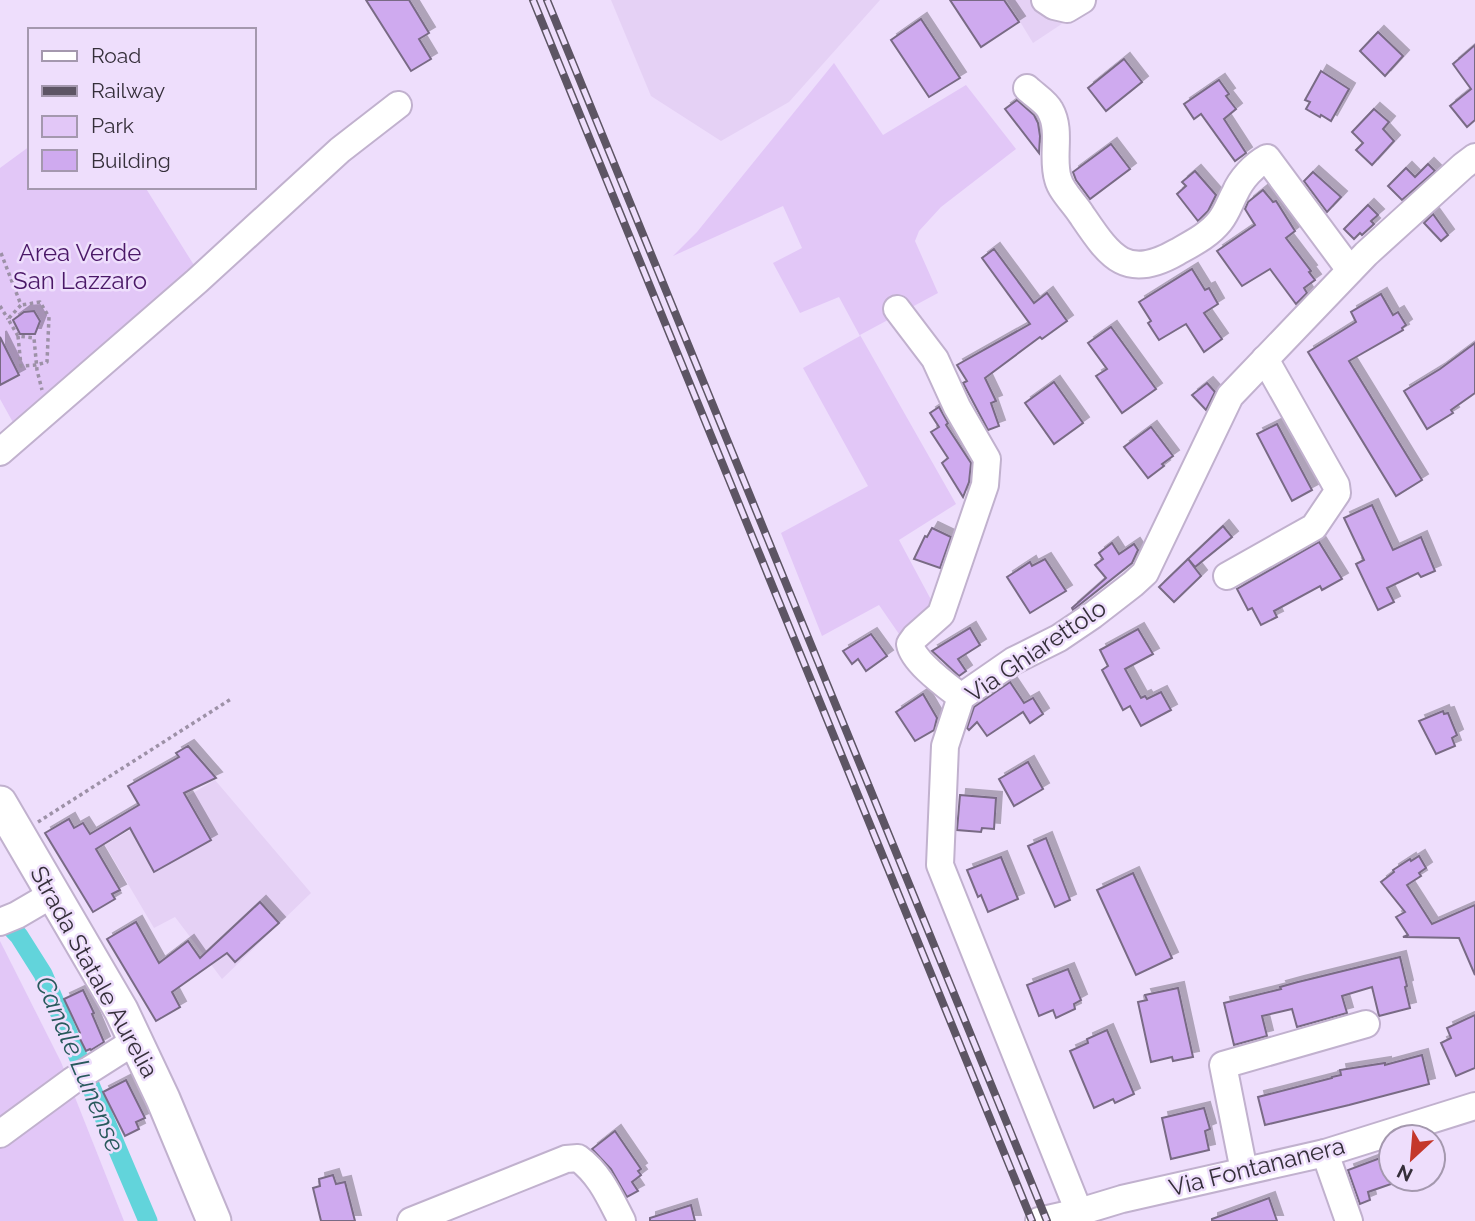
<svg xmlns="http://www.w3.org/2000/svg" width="1475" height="1221" font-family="Raleway,sans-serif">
  <defs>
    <filter id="shadow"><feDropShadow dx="6" dy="-6" stdDeviation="0" flood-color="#0004"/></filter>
  </defs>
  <rect width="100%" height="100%" fill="#eedefc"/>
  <g fill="#e5d1f5">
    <polygon points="611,0 880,0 789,102 721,141 651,96"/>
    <polygon points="1007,0 1098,0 1033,43"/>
    <polygon points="215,780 311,893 222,979 175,917 154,928 105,845"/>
  </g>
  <g fill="#e2c7f7">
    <polygon points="834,63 883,135 966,85 1016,149 941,207 919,231 915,241 938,293 860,335 956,504 899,540 936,609 899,634 879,605 822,636 781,533 868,486 803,368 860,336 839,297 800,313 773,263 802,248 783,206 673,256 697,232"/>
    <polygon points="30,146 30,187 145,187 197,270 15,426 0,399 0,168"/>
    <polygon points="0,941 61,1062 124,1221 0,1221"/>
  </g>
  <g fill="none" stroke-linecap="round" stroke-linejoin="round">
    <polyline stroke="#62d4db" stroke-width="19" points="0,916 19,936 43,974 148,1221"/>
  </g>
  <g fill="#cfaaef" stroke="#796b85" stroke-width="2" filter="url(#shadow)">
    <polygon points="366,0 409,0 429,33 419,39 431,59 411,71"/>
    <polygon points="950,0 1004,0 1019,22 981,47"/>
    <polygon points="921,19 960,78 929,97 891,40"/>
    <polygon points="1378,32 1403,56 1385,76 1360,51"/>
    <polygon points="1475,45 1475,120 1467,127 1450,106 1471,89 1453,64"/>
    <polygon points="1124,59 1142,82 1106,111 1088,88"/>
    <polygon points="1321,71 1349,89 1331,121 1321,115 1320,117 1306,109 1310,102 1305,100"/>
    <polygon points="1219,80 1229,94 1226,96 1236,109 1224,119 1246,153 1235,161 1201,114 1194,119 1184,104"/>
    <polygon points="1017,100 1034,115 1038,123 1040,136 1039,153 1005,109"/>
    <polygon points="1374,109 1389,122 1383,129 1394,141 1372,165 1356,150 1363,143 1352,132"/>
    <polygon points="1111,144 1130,169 1090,199 1076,180 1073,172"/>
    <polygon points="1428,164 1435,171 1402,200 1388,186 1406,168 1415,177"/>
    <polygon points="1195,171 1216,195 1208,211 1198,221 1177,194 1186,186 1182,182"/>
    <polygon points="1313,172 1341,197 1327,212 1304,181"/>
    <polygon points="1263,190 1273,202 1276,201 1295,231 1286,238 1311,271 1309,272 1315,280 1304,288 1307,293 1296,304 1270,269 1242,286 1217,251 1255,225 1245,209 1248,202"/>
    <polygon points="1368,205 1378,215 1371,221 1374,224 1362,235 1360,233 1354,239 1344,229"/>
    <polygon points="1433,214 1448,235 1441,241 1424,223"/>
    <polygon points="994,249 1034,303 1047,293 1067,321 1042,339 1040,337 985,378 996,401 991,403 999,426 988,430 963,383 967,381 957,365 1030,324 982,258"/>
    <polygon points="1192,269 1205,290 1209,288 1218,304 1204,313 1222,339 1204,352 1186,324 1159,340 1148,323 1151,321 1139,302"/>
    <polygon points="1381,294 1393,315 1398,312 1406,325 1402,328 1403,330 1349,361 1422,480 1396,496 1308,352 1356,322 1351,312"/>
    <polygon points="34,311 40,321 35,334 20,334 13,320 24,312"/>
    <polygon points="1111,327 1156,389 1122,413 1096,376 1107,369 1088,343"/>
    <polygon points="0,337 19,375 0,385"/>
    <polygon points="1475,343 1475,393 1451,410 1453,413 1427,429 1404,391 1440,369"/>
    <polygon points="1054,382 1083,423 1054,444 1025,403"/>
    <polygon points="1207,383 1215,392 1206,410 1192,395"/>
    <polygon points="939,407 948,423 946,425 971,463 969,482 963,497 942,463 948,458 931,432 939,427 930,413"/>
    <polygon points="1277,424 1312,490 1292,501 1257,434"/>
    <polygon points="1151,427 1173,456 1162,464 1164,466 1148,478 1124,447"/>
    <polygon points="1372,505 1393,550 1421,537 1435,571 1421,577 1418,573 1387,588 1394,602 1378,610 1356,564 1364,560 1344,518"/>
    <polygon points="1223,526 1232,537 1195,567 1188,559"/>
    <polygon points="932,528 951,537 940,568 914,559 925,536 927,537"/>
    <polygon points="1319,542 1342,579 1322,590 1320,586 1274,611 1277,617 1261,625 1252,608 1248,610 1237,589"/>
    <polygon points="1112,543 1119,554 1134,544 1138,550 1132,563 1073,610 1072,608 1106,578 1095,565 1103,559 1099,553"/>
    <polygon points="1045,559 1066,591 1030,613 1007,577 1030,562 1032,566"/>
    <polygon points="1188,559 1201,576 1174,602 1159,587"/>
    <polygon points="970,628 980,645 958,659 966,671 959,676 932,651"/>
    <polygon points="1138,629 1153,654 1125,669 1141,698 1145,696 1147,699 1161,692 1171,710 1141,726 1130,706 1123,710 1102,670 1108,666 1100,650"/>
    <polygon points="871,634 887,656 866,671 858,659 852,664 843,651"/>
    <polygon points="1010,682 1024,703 1033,698 1043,714 1030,723 1023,712 987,736 977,722 969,730 967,728 974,707"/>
    <polygon points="923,694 937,718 934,730 915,741 896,712"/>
    <polygon points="1443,711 1444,714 1448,713 1457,735 1452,738 1455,746 1436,754 1419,721"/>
    <polygon points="188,746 216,778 184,793 211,840 154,872 130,828 96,849 120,890 112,894 115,899 93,912 45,833 69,819 74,828 83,823 90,834 139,805 128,786 179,757 176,753"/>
    <polygon points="1028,762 1043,789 1014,806 999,779"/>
    <polygon points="960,795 996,798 994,829 982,828 981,832 957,830"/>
    <polygon points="1046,838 1070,900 1055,907 1028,846"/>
    <polygon points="1419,856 1426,868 1419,873 1421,876 1407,885 1432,924 1475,905 1475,975 1459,938 1403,937 1408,935 1396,917 1405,912 1381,882 1394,872 1393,870 1410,859 1411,861"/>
    <polygon points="1001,857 1018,899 988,912 981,895 978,897 967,870"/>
    <polygon points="1133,873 1172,958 1136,975 1097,890"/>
    <polygon points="260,902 279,923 235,962 227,953 172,992 180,1007 156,1021 107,939 136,922 159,963 188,941 200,958"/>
    <polygon points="1400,957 1407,986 1405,987 1410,1008 1379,1016 1372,987 1342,996 1347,1013 1297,1027 1292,1009 1262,1016 1267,1036 1234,1045 1224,1003 1281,989 1280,987 1298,982"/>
    <polygon points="1068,969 1081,1000 1074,1004 1075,1009 1056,1018 1053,1010 1039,1016 1027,985"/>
    <polygon points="1178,988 1193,1057 1173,1061 1172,1057 1151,1062 1138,1002 1147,1000 1145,995"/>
    <polygon points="83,990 94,1013 92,1014 104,1042 91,1050 90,1049 86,1051 78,1035 80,1033 64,999"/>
    <polygon points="1475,1015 1475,1068 1456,1076 1441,1043 1451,1038 1447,1028"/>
    <polygon points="1107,1030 1134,1094 1115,1103 1113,1099 1094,1108 1070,1051 1088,1043 1087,1039"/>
    <polygon points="1422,1055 1429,1084 1349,1105 1265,1125 1258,1097 1332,1078 1332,1077 1341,1075 1340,1070 1385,1063 1385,1065"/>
    <polygon points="126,1080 145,1118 136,1122 139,1129 125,1136 103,1092"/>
    <polygon points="1204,1108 1210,1129 1205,1131 1209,1150 1171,1159 1162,1118"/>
    <polygon points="615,1131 641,1169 638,1171 641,1175 632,1182 638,1191 627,1197 611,1169 592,1149"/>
    <polygon points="1391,1154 1391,1184 1368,1192 1370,1200 1360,1204 1348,1170"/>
    <polygon points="333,1175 336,1184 345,1182 355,1221 321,1221 313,1188 320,1186 319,1179"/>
    <polygon points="1269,1198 1277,1221 1212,1221 1212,1219"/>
    <polygon points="691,1205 695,1221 650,1221 650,1218"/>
  </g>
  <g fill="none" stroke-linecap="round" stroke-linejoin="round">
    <g stroke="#c1b1ce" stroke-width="30">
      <g id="minor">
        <polyline points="1045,0 1054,6 1067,9 1082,0"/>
        <path d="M1027 88C1034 95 1046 102 1050 110 1062 131 1051 157 1058 179 1061 191 1074 203 1081 214 1109 255 1125 282 1177 252 1193 243 1209 235 1220 221 1227 212 1230 202 1235 193 1241 179 1254 165 1267 158L1350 270"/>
        <path d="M897 309 935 359 957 407 987 459 985 485 941 614 915 637 910 644C913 662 947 686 961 697"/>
        <polyline points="0,452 197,281 340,150 398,105"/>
        <polyline points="1227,576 1314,527 1337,493 1336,485 1265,359"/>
        <polyline points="0,922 17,915 53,894"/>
        <polyline points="0,1134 72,1081 135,1041"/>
        <polyline points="1325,1153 1349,1221"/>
        <polyline points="1244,1171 1223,1065 1366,1024"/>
        <polyline points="1079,1212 940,865 945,746 961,697 1013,661 1059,638 1093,615 1133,584 1145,573 1230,396 1366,254 1463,166 1475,157"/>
        <path d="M411 1221 566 1159 578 1158C600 1174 610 1198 622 1221"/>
        <polyline points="1039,1221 1079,1212 1122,1199 1325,1153 1475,1106"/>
      </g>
    </g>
    <g stroke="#c1b1ce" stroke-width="37">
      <polyline id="major" points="0,803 121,1010 163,1099 214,1221"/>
    </g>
    <g stroke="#9d91a7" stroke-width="3.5" stroke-dasharray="3.5 3.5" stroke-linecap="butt">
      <polyline points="1,253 21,305 8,319 18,336 34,338 37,370 42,390"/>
      <polyline points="0,306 8,319"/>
      <polyline points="18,336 21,366 36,365 47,362 49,317 40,302 21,305"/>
      <polyline points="38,822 231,699"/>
    </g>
    <use href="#minor" stroke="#fff" stroke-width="26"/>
    <use href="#major" stroke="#fff" stroke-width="33"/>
    <g stroke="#5d5564" stroke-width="8">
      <g id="rail">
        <polyline points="533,0 1032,1221"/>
        <polyline points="547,0 1047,1221"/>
      </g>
    </g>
    <use href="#rail" stroke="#eedefc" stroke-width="5" stroke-dasharray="16" stroke-linecap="butt"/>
  </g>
  <g text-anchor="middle" stroke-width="5" stroke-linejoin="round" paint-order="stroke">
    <g font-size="24" fill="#4a1867" stroke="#eedefc">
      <text x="80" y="261">Area Verde<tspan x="80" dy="28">San Lazzaro</tspan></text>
    </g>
    <g font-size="24" fill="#352f3a" stroke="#eedefc">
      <text transform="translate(1036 651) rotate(-34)" y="8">Via Ghiarettolo</text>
      <text transform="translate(94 972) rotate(61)" y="8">Strada Statale Aurelia</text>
      <text transform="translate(1257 1167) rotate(-14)" y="8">Via Fontananera</text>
    </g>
    <g font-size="26" font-style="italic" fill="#28595c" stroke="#eedefc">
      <text transform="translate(80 1064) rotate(67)" y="9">Canale Lunense</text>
    </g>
  </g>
  <rect x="28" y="28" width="228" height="161" fill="#eedefc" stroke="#a498ae" stroke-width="2"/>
  <rect x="42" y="51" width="35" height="10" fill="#ffffff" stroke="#a498ae" stroke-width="2"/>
  <text x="91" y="63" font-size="21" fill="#352f3a">Road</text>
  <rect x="42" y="86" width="35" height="10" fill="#5d5564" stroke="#a498ae" stroke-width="2"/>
  <text x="91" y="98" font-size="21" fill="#352f3a">Railway</text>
  <rect x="42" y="116" width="35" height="21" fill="#e2c7f7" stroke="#a498ae" stroke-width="2"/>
  <text x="91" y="133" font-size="21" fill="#352f3a">Park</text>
  <rect x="42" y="150" width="35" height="21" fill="#cfaaef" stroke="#a498ae" stroke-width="2"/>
  <text x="91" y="168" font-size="21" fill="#352f3a">Building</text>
  <g transform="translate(1412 1158) rotate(206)"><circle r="33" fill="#eedefc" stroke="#a498ae" stroke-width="2"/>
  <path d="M0-5L12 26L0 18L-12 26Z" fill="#c4372a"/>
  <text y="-10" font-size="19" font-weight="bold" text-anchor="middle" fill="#352f3a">N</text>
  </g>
</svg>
